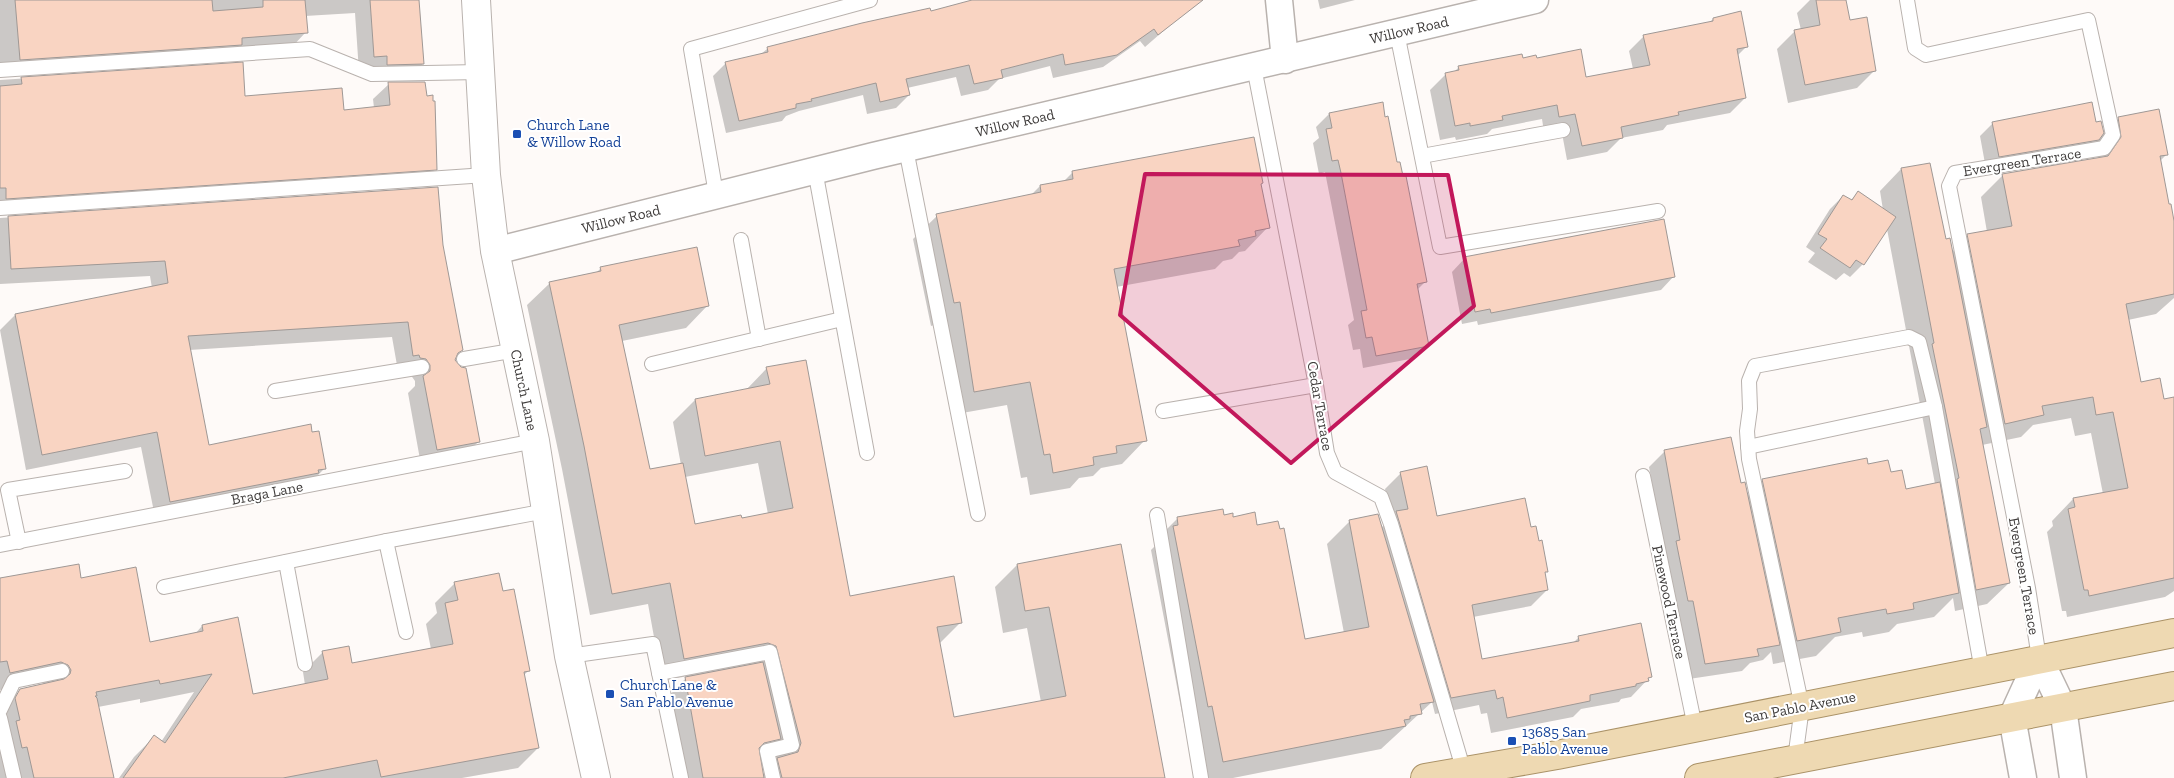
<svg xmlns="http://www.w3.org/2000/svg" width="2174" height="778" font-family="'Zilla Slab',serif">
  <rect width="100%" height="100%" fill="#fefaf8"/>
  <g fill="#0003" fill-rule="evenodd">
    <polygon points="0,0 417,0 423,64 407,79 359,72 355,13 305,16 306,32 291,48 0,75"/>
    <polygon points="977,0 1183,0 1184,13 1145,47 1140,41 1103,67 1053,78 1050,66 999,79 988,90 961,96 956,77 907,88 909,95 896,108 867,114 863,95 799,111 786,116 782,121 726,133 713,76 726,63 761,54 767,49 892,17 930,12"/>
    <polygon points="1318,0 1355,0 1320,9"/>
    <polygon points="1810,0 1845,0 1849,21 1866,18 1875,70 1857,88 1788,103 1777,49 1795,31 1801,30 1797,13"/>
    <polygon points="1713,19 1746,47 1737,56 1745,98 1730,113 1667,125 1663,130 1621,138 1607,152 1567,160 1561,128 1544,132 1542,119 1492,129 1487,134 1456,140 1455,137 1440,140 1430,90 1445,75 1453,73 1459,67 1522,59 1536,60 1586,78 1633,69 1629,51 1644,36 1709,23"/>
    <polygon points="242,64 244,97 343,112 374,108 373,99 389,84 435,169 420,185 0,213 0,80"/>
    <polygon points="1329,114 1396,164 1425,282 1417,290 1428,345 1415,358 1363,368 1360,349 1353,350 1348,325 1354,320 1325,172 1319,174 1313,143 1319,138 1316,127"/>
    <polygon points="2119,118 2167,154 2160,161 2168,206 2174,225 2174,298 2156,314 2128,320 2140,383 2163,400 2174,398 2174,591 2165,597 2067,617 2066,611 2062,611 2047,532 2053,526 2052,521 2073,499 2103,494 2091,433 2075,436 2071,418 2033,425 2021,437 1982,445 2009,583 1987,604 1955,611 1953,598 1934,617 1897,624 1889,632 1863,637 1862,632 1835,637 1816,656 1773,664 1771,652 1763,660 1750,663 1742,671 1689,679 1649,467 1664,452 1740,485 1747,496 1763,480 1867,465 1890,474 1905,490 1935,484 1887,229 1863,264 1850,277 1844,273 1836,280 1808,262 1815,253 1806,247 1830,209 1843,196 1850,201 1858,193 1883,210 1880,191 1901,169 1952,252 1968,236 1987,232 1981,197 2003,175 2100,158 2097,140 2085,153 1986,169 1980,136 1993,123 2095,123 2103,134"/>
    <polygon points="1073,172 1260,185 1268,227 1245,251 1239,252 1232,259 1223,261 1215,269 1116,287 1145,440 1122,464 1101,468 1093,476 1079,478 1070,488 1030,495 1027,477 1021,478 1007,405 951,415 937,324 931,326 913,239 937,216 1031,195 1040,186 1063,182"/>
    <polygon points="437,188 442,245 462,350 454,360 478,442 463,458 421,465 408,393 415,386 415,381 410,374 398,371 392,337 189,350 208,446 325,468 309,484 155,517 141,447 26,470 0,330 15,315 152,288 150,276 0,284 0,218"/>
    <polygon points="1465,258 1674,276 1661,290 1478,325 1477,321 1462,324 1452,272"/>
    <path d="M601 268 708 305 686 328 622 341 649 470 681 465 673 422 695 400 745 391 767 368 849 597 961 622 939 644 953 719 1041 702 1027 628 1003 633 995 587 1017 565 1120 545 1164 778H677L664 701 688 676 662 681 648 604 590 615 562 469 527 305 550 283 596 273ZM758 463 768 514 694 525 685 477ZM774 745 777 760 763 774 759 759Z"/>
    <polygon points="1401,473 1436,517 1530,529 1546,571 1544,574 1547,590 1531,606 1473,617 1481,661 1572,644 1579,637 1650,677 1631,697 1621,699 1619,702 1581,709 1573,717 1491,733 1487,713 1481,714 1479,705 1435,714 1432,702 1381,749 1233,778 1199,778 1189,729 1185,729 1151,550 1155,546 1154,542 1178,518 1223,516 1256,526 1304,640 1344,633 1327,544 1350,521 1381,528 1391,518 1385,489"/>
    <polygon points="0,579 80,579 149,643 194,635 202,626 252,695 305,685 303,672 323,652 351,665 431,649 426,624 437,613 435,603 455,583 502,593 529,670 524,675 538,748 518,768 462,778 119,778 134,757 154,737 161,742 194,692 140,703 140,699 98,707 112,778 0,778 0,710 21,690 48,684 40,682 0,690"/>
  </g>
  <g fill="#f9d4c2" stroke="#9f9895">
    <polygon points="15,0 212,0 213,11 263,7 263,0 305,0 308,33 242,38 242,45 20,60"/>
    <polygon points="370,0 419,0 424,64 387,65 387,56 374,57"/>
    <polygon points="972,0 1203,0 1158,35 1154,29 1117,55 1065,65 1063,54 1001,70 1003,78 974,84 969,65 906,79 910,95 880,102 876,83 811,99 812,101 796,104 796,108 739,121 725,62 768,52 767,47 862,23 930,8 931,11"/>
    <polygon points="1816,0 1846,0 1850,20 1867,17 1876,71 1805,85 1794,30 1820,25"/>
    <polygon points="1741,11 1748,47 1737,49 1746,98 1678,112 1679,115 1621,127 1623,138 1582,146 1575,114 1559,117 1557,105 1502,116 1503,120 1470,126 1470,123 1455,126 1445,73 1459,70 1458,66 1522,54 1523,58 1536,55 1537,58 1581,49 1586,77 1650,65 1643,35 1713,21 1713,18"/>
    <polygon points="243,62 245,96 342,88 344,110 390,105 388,82 425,82 427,96 433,95 433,101 435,101 437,170 6,199 6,188 0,188 0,86 22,84 21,77"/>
    <polygon points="1383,102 1385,117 1388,116 1397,162 1400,162 1403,176 1406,176 1427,282 1417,284 1429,346 1376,356 1372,337 1366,338 1361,311 1367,310 1341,173 1338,160 1332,161 1326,129 1332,128 1329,113"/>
    <polygon points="2092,102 2096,122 2101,121 2104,133 2099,140 1999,157 1992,122"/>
    <polygon points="2159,109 2168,155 2160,156 2169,204 2171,204 2174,221 2174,294 2126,304 2141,382 2160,378 2164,399 2174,397 2174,578 2089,596 2088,590 2084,590 2068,509 2075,507 2073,498 2128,488 2113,412 2096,415 2093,397 2042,406 2044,415 2005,424 1967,234 2012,226 2002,174 2108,156 2121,137 2118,117"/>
    <polygon points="1254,137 1263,183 1261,184 1270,228 1255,231 1256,236 1238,240 1240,246 1114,269 1147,441 1116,446 1117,453 1093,457 1094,465 1053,473 1050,454 1044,455 1030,382 974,392 960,302 954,303 936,214 1041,192 1040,185 1073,179 1072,171"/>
    <polygon points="1930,163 1946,239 1950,238 1987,427 1980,429 2010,583 1976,590 1957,479 1959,478 1932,344 1934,343 1901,168"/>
    <polygon points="438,187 443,245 463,350 458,353 455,360 461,367 466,368 480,442 437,450 423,376 430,371 430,365 426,359 420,358 419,355 413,356 408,322 188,336 209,445 311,424 312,432 319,431 326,469 318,470 319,473 170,502 157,432 42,455 15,314 168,283 165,261 11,269 8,216"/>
    <polygon points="1858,191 1896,217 1864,265 1856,260 1850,268 1820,248 1827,239 1818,234 1843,195 1852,200"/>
    <polygon points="1664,219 1675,277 1491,313 1490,309 1475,312 1464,257"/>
    <polygon points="697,247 709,306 619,325 650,469 683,463 695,524 741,515 742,518 793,508 780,441 705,456 695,399 770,384 766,367 806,360 850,596 954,576 962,623 937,627 954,717 1066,696 1049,607 1025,611 1017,564 1121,544 1165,778 782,778 777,758 798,752 801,743 776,646 768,643 684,659 670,583 612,594 584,446 549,282 601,271 600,267"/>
    <polygon points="1731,437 1741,483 1745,482 1780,645 1757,649 1759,656 1705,664 1693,601 1688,601 1676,541 1680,540 1664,450"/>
    <polygon points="1867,458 1868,464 1888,460 1891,472 1902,470 1906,489 1940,482 1959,593 1913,603 1914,609 1887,614 1886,609 1838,618 1841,632 1797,641 1762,479"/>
    <polygon points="1427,466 1437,516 1525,498 1531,527 1536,526 1539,541 1542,540 1548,572 1545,572 1548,590 1472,605 1482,659 1579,641 1578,636 1641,623 1652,677 1648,678 1649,681 1636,684 1636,686 1590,695 1590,701 1507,718 1503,697 1497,699 1495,690 1451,698 1396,511 1408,509 1400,472"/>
    <polygon points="1223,509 1224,515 1233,513 1233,517 1255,512 1257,525 1278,521 1280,529 1284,528 1305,639 1369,627 1349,520 1378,514 1434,702 1420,704 1422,714 1410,716 1410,719 1404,720 1406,726 1223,762 1212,706 1208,707 1173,526 1178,525 1177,517"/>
    <polygon points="79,564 81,578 136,567 150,642 203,631 202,625 238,617 253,694 328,679 322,651 349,646 352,663 453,644 445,603 458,600 454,582 499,573 503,591 514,589 530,671 524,672 539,748 381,777 377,760 283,778 123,778 154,735 165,743 212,674 160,684 159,680 96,692 97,696 95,696 97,698 114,778 34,778 27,747 22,748 16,721 20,720 15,698 20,689 64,679 70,674 71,670 68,665 61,662 10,673 7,661 0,662 0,578"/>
    <polygon points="763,662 781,739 764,743 759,748 764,778 703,778 685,677"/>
  </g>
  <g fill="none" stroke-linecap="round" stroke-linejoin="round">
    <g stroke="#b9b2ae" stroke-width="16">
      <g id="service">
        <polyline points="1907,0 1915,48 1926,55 2088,20 2113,135 2104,148 1955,173 1949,186 2028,588 2039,658"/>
        <polyline points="1397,33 1440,247 1658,211"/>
        <polyline points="1254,67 1316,385 1327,453 1335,472 1381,497 1391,524 1465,775"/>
        <polyline points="0,70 310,49 372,74 480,72"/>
        <polyline points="906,149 978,514"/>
        <polyline points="1422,156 1563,130"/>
        <polyline points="815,170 867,453"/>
        <polyline points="716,194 691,49 870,0"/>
        <polyline points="0,208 486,175"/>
        <polyline points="741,240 759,339"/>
        <polyline points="464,359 516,350"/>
        <polyline points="652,364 842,319"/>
        <polyline points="275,391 422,367"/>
        <polyline points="1163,411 1316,385"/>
        <polyline points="1748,447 1935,407"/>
        <polyline points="1643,476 1695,727"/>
        <polyline points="1157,515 1201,778"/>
        <polyline points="386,541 406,632"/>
        <polyline points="19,542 8,490 125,471"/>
        <polyline points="0,545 535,441"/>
        <polyline points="286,562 305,664"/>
        <polyline points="164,587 386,541 546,511"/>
        <polyline points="569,656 653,644 681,778"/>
        <polyline points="659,673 770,652 792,745 767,751 773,778"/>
        <polyline points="0,710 14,681 62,671"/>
        <polyline points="0,718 14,778"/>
        <polyline points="1795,759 1802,707 1749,459 1747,431 1750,409 1749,381 1755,366 1909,337 1919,342 1935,407 1982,671"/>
      </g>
    </g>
    <g stroke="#b9b2ae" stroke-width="29">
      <g id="minor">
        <polyline points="1279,0 1285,60"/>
        <polyline points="495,251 873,156 1535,0"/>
        <polyline points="2039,658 2063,708 2073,778"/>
        <polyline points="2023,778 2012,717 2039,658"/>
      </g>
    </g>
    <g stroke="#b9b2ae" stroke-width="30">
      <polyline id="tertiary" points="476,0 486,175 495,251 535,441 569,656 596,778"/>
    </g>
    <g stroke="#aa9267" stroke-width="30">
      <g id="primary">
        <polyline points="1425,778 1557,755 2174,633"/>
        <polyline points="1699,778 2174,686"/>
      </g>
    </g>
    <use href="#service" stroke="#fff" stroke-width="14"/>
    <use href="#minor" stroke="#fff" stroke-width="26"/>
    <use href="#tertiary" stroke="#fff" stroke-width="28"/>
    <use href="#primary" stroke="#eed9b2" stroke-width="28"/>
  </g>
  <path fill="#c2185b" fill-opacity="0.2" stroke="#c2185b" stroke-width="4" stroke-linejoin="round" d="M1145 174 1448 175 1474 306 1291 463 1120 315Z"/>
  <g fill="#1a4fb4" stroke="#fff" stroke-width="2">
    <rect x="512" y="129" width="10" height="10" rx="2.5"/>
    <rect x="605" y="689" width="10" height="10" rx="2.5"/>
    <rect x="1507" y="736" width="10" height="10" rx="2.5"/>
  </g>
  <g text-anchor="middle" stroke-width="4" stroke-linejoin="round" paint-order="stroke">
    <g font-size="15" fill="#3f3c3b" stroke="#fff">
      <text transform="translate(1409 30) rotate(-13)" y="5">Willow Road</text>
      <text transform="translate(1015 123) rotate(-13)" y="5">Willow Road</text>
      <text transform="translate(2022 162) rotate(-9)" y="5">Evergreen Terrace</text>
      <text transform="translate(621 219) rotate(-14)" y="5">Willow Road</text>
      <text transform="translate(524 390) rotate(78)" y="5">Church Lane</text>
      <text transform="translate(1320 406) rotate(80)" y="5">Cedar Terrace</text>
      <text transform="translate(267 493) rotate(-11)" y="5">Braga Lane</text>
      <text transform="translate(2024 576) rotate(80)" y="5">Evergreen Terrace</text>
      <text transform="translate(1669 602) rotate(78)" y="5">Pinewood Terrace</text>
      <text transform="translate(1800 707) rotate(-11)" y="5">San Pablo Avenue</text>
    </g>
    <g font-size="15" fill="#164399" stroke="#fff" text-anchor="start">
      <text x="527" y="130">Church Lane<tspan x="527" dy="17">&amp; Willow Road</tspan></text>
      <text x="620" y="690">Church Lane &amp;<tspan x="620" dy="17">San Pablo Avenue</tspan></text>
      <text x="1522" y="737">13685 San<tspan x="1522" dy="17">Pablo Avenue</tspan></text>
    </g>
  </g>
</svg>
